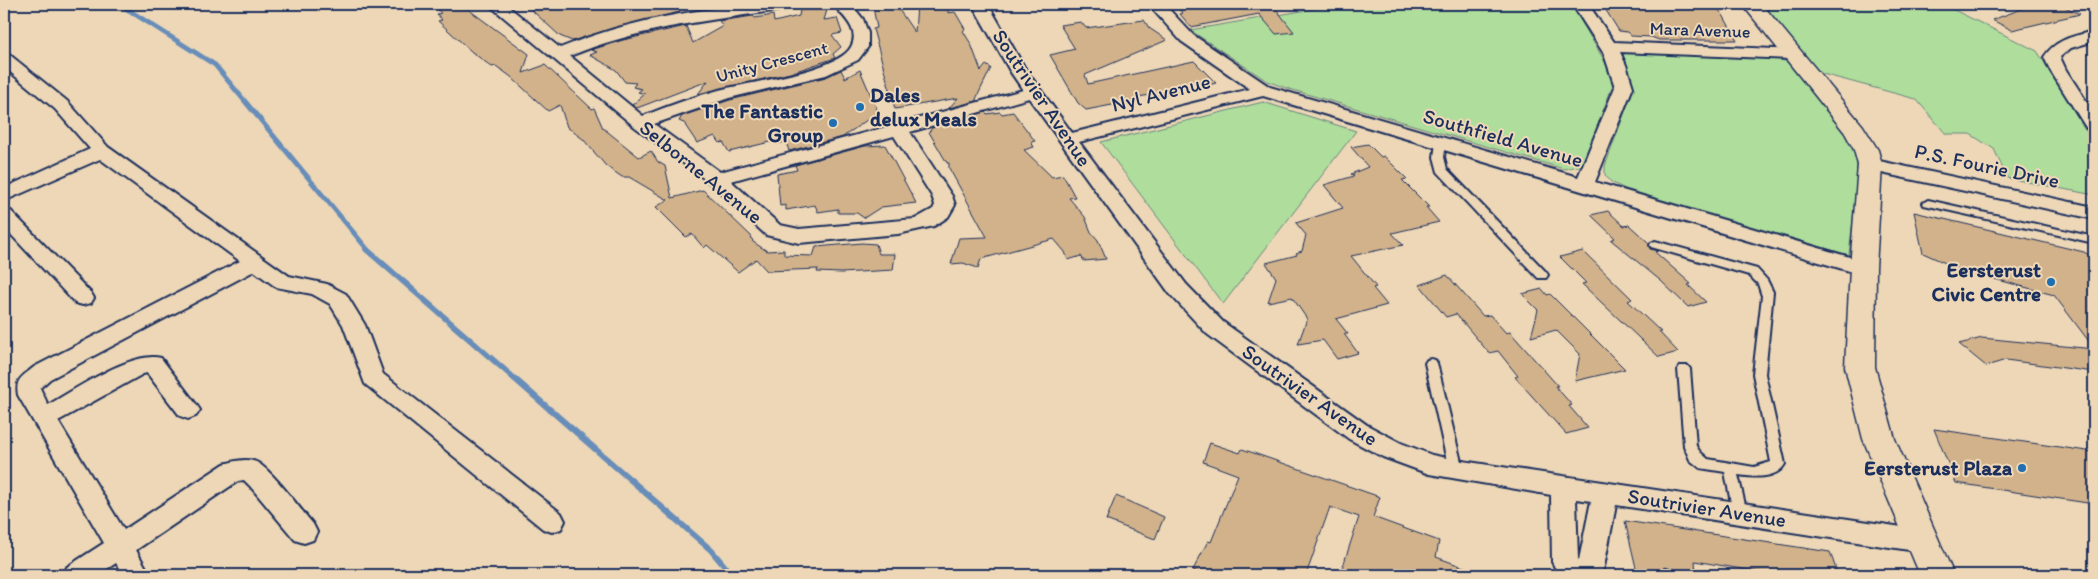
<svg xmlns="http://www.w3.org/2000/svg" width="2098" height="579" font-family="Itim,sans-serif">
  <rect width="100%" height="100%" fill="#edd7b6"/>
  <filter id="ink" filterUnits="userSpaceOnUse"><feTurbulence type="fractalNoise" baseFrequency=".02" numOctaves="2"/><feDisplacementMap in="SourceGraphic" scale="10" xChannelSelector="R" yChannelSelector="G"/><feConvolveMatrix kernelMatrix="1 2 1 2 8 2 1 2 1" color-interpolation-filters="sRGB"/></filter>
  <g filter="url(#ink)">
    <g fill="#afdd9c" stroke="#65867d">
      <polygon points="1343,4 1571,4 1611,72 1613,84 1583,165 1564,169 1286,88 1267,81 1190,30"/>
      <polygon points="1762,4 1942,4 2037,51 2094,140 2094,195 2007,178 1994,149 1970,134 1946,134 1916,99 1819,73"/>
      <path d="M1624 52 1768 55 1787 62 1795 69C1816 93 1844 118 1855 149 1861 168 1851 232 1849 255L1625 189 1611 182 1605 175V166L1633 90 1631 74 1623 60Z"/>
      <polygon points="1263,102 1356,131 1223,304 1101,142"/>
    </g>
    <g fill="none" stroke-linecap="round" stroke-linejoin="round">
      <polyline stroke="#678db9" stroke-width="5" points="119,4 215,65 368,250"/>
      <polyline stroke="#678db9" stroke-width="6" points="366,249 711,550 732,575"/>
    </g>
    <g fill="#d2b28a" stroke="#1b2f5e">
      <polygon points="454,4 461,4 529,54 523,73 545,65 592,109 594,108 603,128 639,157 651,151 658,162 665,166 672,198 703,190 751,236 753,242 767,251 784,250 784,255 813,256 816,247 862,243 876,244 879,254 895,254 893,270 841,273 817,272 818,269 767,271 756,259 738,272 707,245 704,248 692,234 686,237 656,207 668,200 629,177 622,177 606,166 583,139 567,127 560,105 548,111 510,76 496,66 492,67 472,52 438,21 442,20 437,14 441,13 437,9"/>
      <polygon points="525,4 676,4 680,12 616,27 572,41 560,36"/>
      <polygon points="895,4 915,33 917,4 948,4 948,13 955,12 965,29 963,31 971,44 981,71 986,65 991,68 976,99 977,101 949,108 958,98 895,109 873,29 877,28 873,7"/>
      <polygon points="1172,4 1272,4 1294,32 1276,34 1259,14 1191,27 1180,14 1183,13"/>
      <polygon points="1602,4 1714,5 1723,15 1737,40 1659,40 1651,37 1631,36 1627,32 1619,31"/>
      <polygon points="2035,4 2059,4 2080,14 2012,30 1992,20"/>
      <polygon points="800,10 827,10 824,20 837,18 842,33 832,35 841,47 833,54 835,58 790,73 698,94 708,81 637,108 632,105 645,94 638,92 642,89 633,87 636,83 625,82 616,70 590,55 597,52 591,50 623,40 686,26 693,43 723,26 719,21 753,16 755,18 773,15 774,22 799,16"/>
      <polygon points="1144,20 1149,28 1167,40 1085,75 1088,84 1194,61 1216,83 1185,91 1136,97 1138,100 1086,110 1078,103 1050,55 1075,49 1060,25 1081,22 1086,28"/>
      <polygon points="841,70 845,78 860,70 878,112 843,137 789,151 786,142 776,144 774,141 729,152 723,142 720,143 715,136 697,143 685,125 686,124 679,121 682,116 730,100 826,77"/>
      <polygon points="985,112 987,114 1000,112 1002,114 1013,112 1035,141 1031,142 1034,147 1024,150 1052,177 1063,175 1075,197 1069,198 1085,217 1091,232 1098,240 1106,259 1084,261 1081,256 1068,260 1065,252 1054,239 981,259 978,268 963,263 951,264 959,238 987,237 949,168 949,163 947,163 929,132 932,128"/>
      <polygon points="1368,144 1381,157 1384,156 1407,179 1402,180 1429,207 1426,207 1439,222 1392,233 1403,245 1351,256 1376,287 1373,288 1387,305 1336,319 1348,334 1344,334 1358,353 1337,359 1323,340 1298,344 1307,319 1292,297 1268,302 1276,278 1266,263 1297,255 1296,253 1302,251 1306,235 1296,223 1343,208 1324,185 1354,176 1351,174 1368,167 1351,147"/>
      <polygon points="885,145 916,203 881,207 864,218 857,213 838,213 838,209 818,212 815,205 786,210 786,205 780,206 777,174 797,170 795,165 865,146"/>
      <polygon points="1608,211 1624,226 1629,225 1649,243 1650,249 1658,251 1655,252 1691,284 1688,285 1706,302 1688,307 1661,281 1611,240 1615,238 1591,215"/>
      <polygon points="1914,212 2084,252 2094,258 2094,348 2054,295 1961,270 1923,253"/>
      <polygon points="1583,251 1632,299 1628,301 1661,332 1659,332 1678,352 1659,357 1582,284 1586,283 1560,257"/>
      <polygon points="1447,275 1483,316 1490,315 1506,333 1510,332 1558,386 1555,386 1572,405 1569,406 1588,428 1566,434 1515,377 1518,376 1498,351 1489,353 1456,314 1446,317 1420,285"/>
      <polygon points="1542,289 1547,295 1550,294 1625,369 1575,381 1580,354 1556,330 1531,337 1538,310 1522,294"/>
      <polygon points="1982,338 2094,349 2094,372 2006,360 1986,366 1959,344"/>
      <polygon points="1934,429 2094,452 2094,504 1956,483"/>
      <polygon points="1210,443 1240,453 1242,449 1380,497 1373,517 1439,541 1436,557 1480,573 1480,575 1340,575 1359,517 1330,507 1306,575 1206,575 1193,570 1208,541 1211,542 1238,475 1203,462"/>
      <polygon points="1116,496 1164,517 1155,539 1106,520"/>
      <polygon points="1625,521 1830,552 1838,575 1777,575 1695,561 1696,574 1664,567 1666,575 1637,572"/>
    </g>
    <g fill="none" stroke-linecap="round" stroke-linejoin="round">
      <g stroke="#1b2f5e" stroke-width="4">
        <g id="lane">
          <polygon points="1441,140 1446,143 1444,157 1447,169 1546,272 1548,275 1546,278 1538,278 1438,172 1434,157 1436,143"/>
          <polygon points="1928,200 2094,237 2094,243 1924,205 1923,203"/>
          <path d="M1655 241 1757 269 1767 280 1773 292 1765 374 1785 464C1776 480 1753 477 1738 475L1747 513 1745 517 1740 519 1735 517 1733 513 1725 472 1700 468 1690 460 1684 446 1678 369 1680 366H1688L1690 369 1696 446 1700 452 1708 459 1754 467 1771 462 1753 374 1762 296 1758 284 1749 275 1651 247 1650 245 1651 243Z"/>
          <polygon points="1431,359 1435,360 1437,363 1463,470 1461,474 1456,475 1451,474 1449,470 1425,363 1427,360"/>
        </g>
      </g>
      <g stroke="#1b2f5e" stroke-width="4">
        <g id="street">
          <path d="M488 4H505L560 48C633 18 716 4 795 4L792 7 787 9C713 20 639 27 570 56L643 116C668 106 693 97 719 90 746 83 839 71 851 47 861 29 841 15 833 4H851L863 19 868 33V47L858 60 826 75 729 98 654 124 720 172 1023 90 1010 71 972 4H988L1026 70 1072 133 1250 89 1181 41 1148 4H1164L1193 35 1270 87 1578 177 1615 87 1604 54 1572 4H1588L1614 42 1797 50 1799 54 1797 58 1791 59 1620 52 1626 65 1633 87 1595 182 1870 263 1873 268 1870 273 1863 275 1856 273 1263 96 1079 142 1186 284 1223 322 1367 425 1401 443 1432 455 1456 460 1922 530 1931 533 1935 541 1931 549 1922 552 1616 505 1604 567 1600 575H1559L1552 562 1551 495 1429 474 1383 457 1349 439 1207 334 1170 294 1029 98 910 132 952 196 955 205 948 217 934 226 898 234 799 243 766 235 710 183 635 127ZM894 136 932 196 935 205 933 209 915 219 799 229 780 225 731 181ZM1576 499 1591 501 1579 560 1578 559Z"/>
          <path d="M2094 31V41L2071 48 2060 57 2066 70 2094 113V131L2088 130 2085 126 2050 70 2044 57C2056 39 2074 36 2094 31Z"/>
          <path d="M4 54 10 55 67 101 108 147 289 276 327 284 346 294 365 325 383 374 561 513 565 521 561 529 552 532 543 529 365 384 343 325 330 304 312 294 276 287 254 271 50 379 40 388 48 405C74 390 133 350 161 358L196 404 200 410 196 416 188 419 180 416 147 373 143 374 58 421 124 530 224 464C234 461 248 457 258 463 274 473 300 509 313 524L317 532 313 540 304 543 295 540 250 486 244 480 238 481 136 550 150 575H123L116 563 98 575H64L67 567 104 543 18 395C15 379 22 377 34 367L240 261 100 159 4 201V188L90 149 55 109 4 67Z"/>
          <polygon points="1870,159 2094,207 2094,219 1863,169 1861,165 1863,161"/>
          <polygon points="4,209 11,211 91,293 94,298 91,303 83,305 75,303 4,227"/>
        </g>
      </g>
      <g stroke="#1b2f5e" stroke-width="3">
        <polygon id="secondary" points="1742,4 1762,4 1863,126 1878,150 1882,165 1876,268 1875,367 1895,439 1954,575 1920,575 1863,439 1845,367 1850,268 1858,165 1854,150 1845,133"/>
      </g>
      <use href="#lane" fill="#edd7b6" fill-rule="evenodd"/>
      <use href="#street" fill="#edd7b6" fill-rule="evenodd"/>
      <use href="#secondary" fill="#edd7b6" fill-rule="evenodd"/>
    </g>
  </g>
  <g fill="#1f6fb2" stroke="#edd7b6" stroke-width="2">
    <circle cx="860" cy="107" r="5"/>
    <circle cx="833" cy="123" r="5"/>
    <circle cx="2051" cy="282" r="5"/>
    <circle cx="2022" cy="468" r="5"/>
  </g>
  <g text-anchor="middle" stroke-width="4" stroke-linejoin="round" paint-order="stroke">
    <g font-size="18" fill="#1b2f5e" stroke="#edd7b6">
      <text transform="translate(1700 30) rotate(2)" y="6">Mara Avenue</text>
      <text transform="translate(772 62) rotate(-15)" y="6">Unity Crescent</text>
    </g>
    <g font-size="21" fill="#1b2f5e" stroke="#edd7b6">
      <text transform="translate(1161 93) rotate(-14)" y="7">Nyl Avenue</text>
      <text transform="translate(1042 98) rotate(56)" y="7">Soutrivier Avenue</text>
      <text transform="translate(1503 138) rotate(16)" y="7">Southfield Avenue</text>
      <text transform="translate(1987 166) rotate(12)" y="7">P.S. Fourie Drive</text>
      <text transform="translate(701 172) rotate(39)" y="7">Selborne Avenue</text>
      <text transform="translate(1310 395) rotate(35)" y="7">Soutrivier Avenue</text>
      <text transform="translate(1707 508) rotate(9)" y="7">Soutrivier Avenue</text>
    </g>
    <g font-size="21" font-weight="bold" fill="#1b2f5e" stroke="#edd7b6" text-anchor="end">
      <text x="870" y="102" text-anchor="start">Dales<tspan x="870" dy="24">delux Meals</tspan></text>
      <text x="823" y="118">The Fantastic<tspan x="823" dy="24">Group</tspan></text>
      <text x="2041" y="277">Eersterust<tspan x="2041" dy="24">Civic Centre</tspan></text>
      <text x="2012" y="475">Eersterust Plaza</text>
    </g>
  </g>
  <rect width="2098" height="579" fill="none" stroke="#edd7b6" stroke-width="20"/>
  <rect x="10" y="10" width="2078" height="559" fill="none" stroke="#1b2f5e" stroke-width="2" filter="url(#ink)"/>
</svg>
